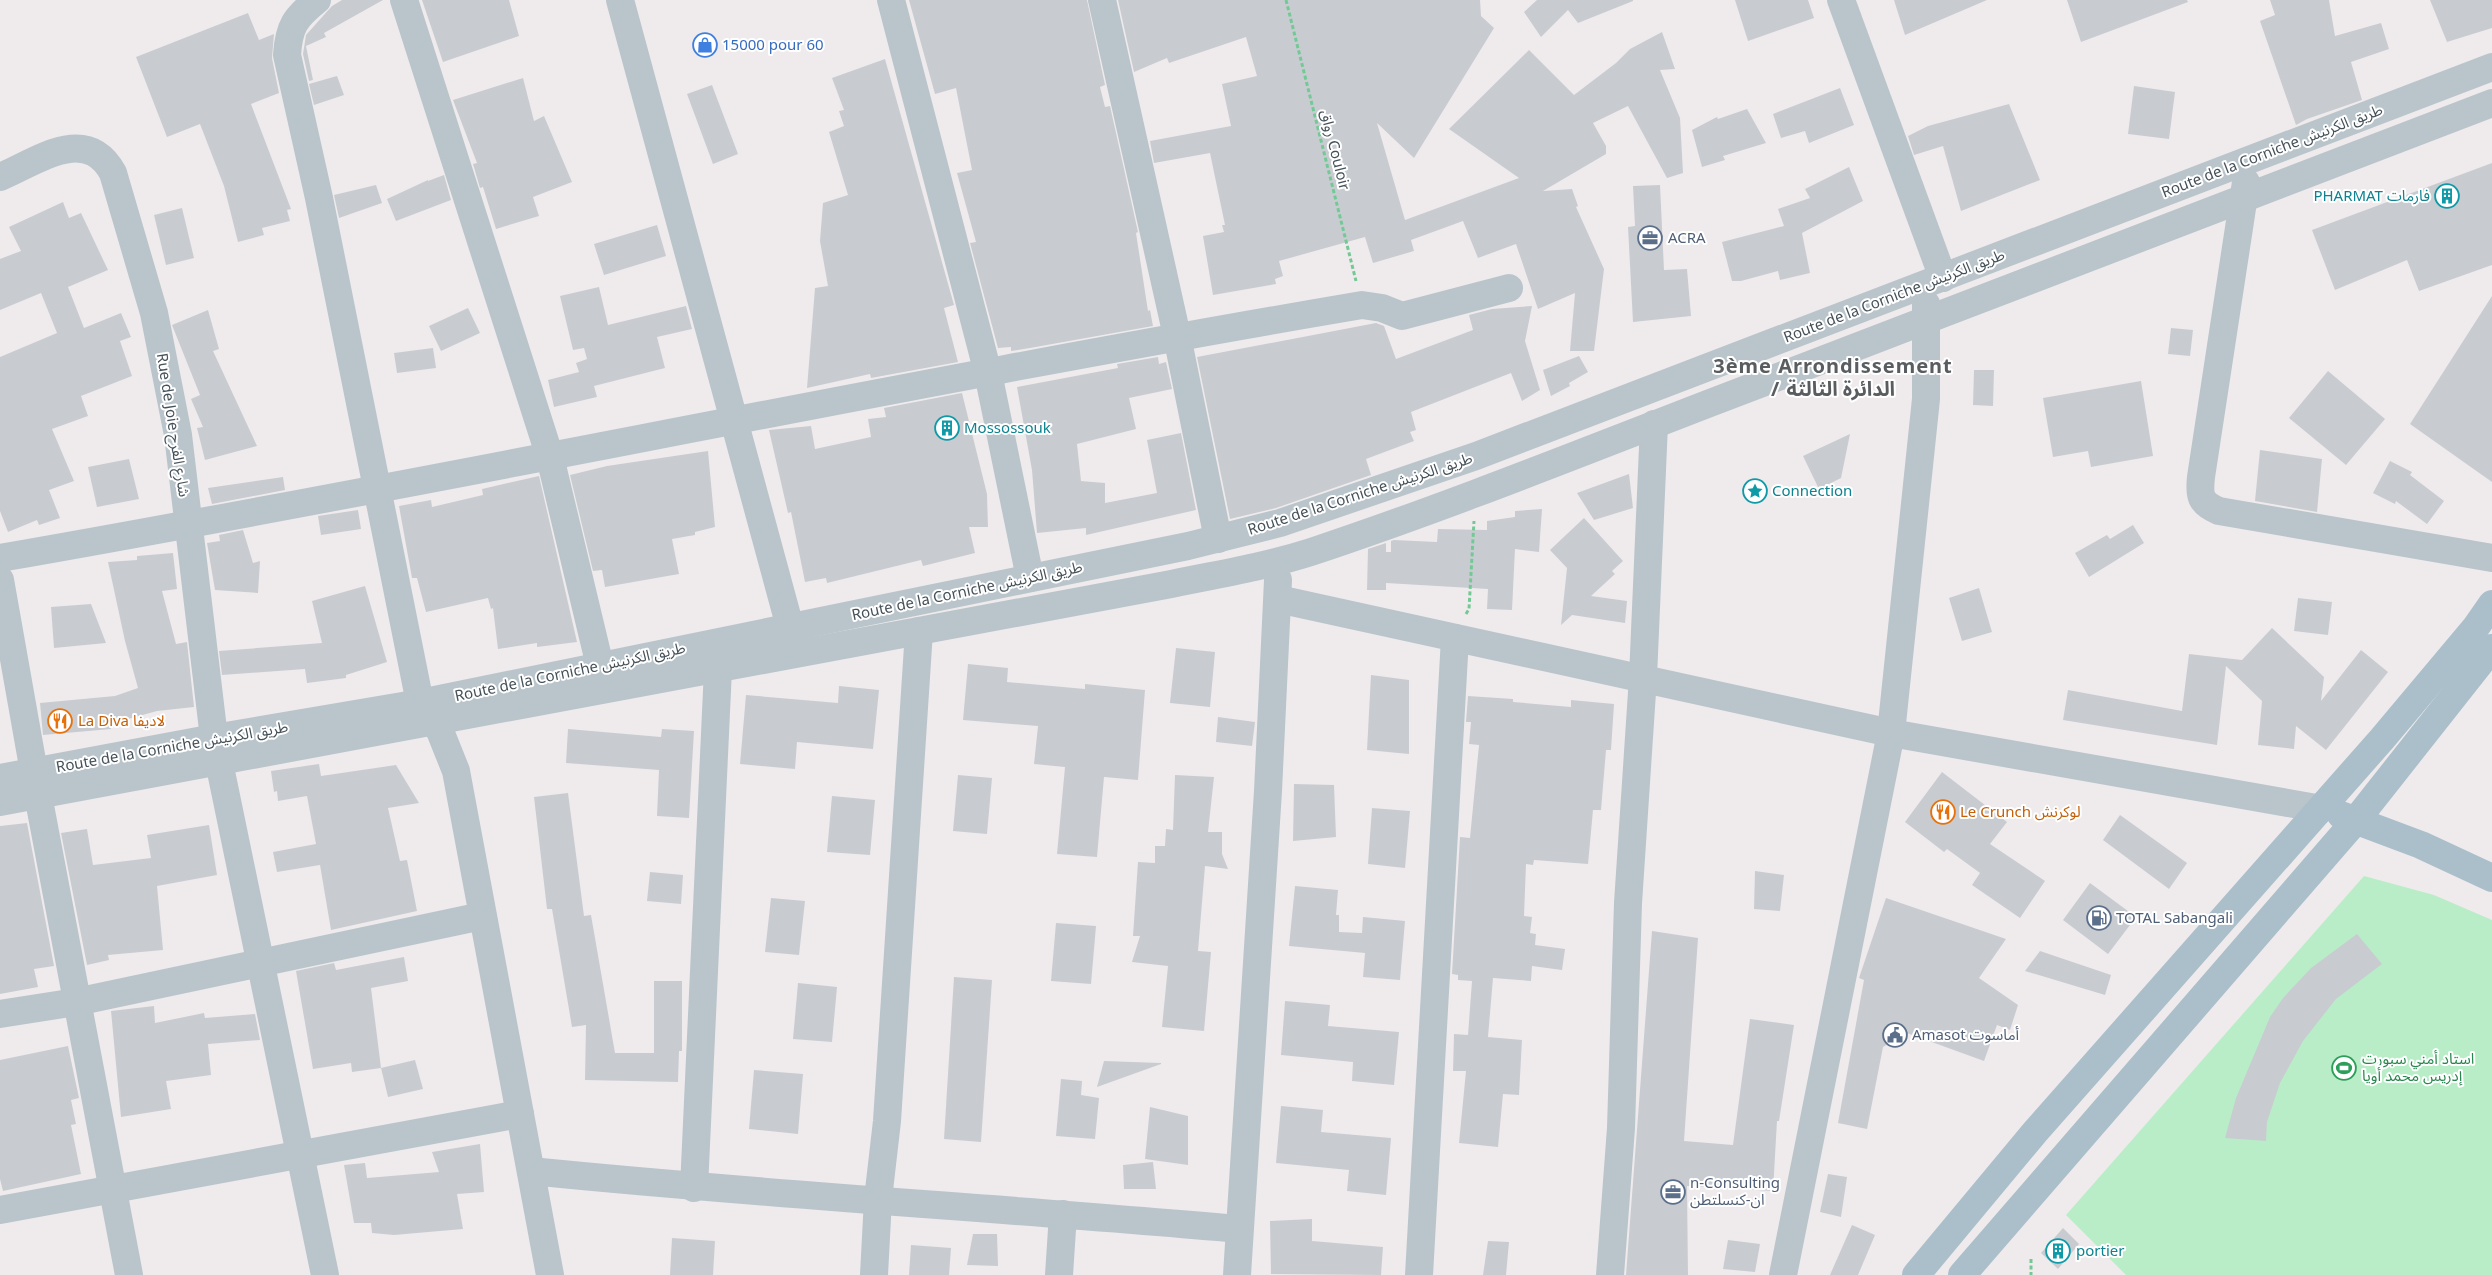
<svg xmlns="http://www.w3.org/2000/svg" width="2492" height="1275" font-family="'Noto Sans','Noto Sans Arabic',sans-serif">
  <rect width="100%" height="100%" fill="#efebec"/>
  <polygon fill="#b9edc7" points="2364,876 2434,895 2492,920 2492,1275 2126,1275 2066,1215"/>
  <g fill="#c8ccd1">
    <polygon points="342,0 383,0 324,33 326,37 306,46 313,80 309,81 303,54 306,35 332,6"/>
    <polygon points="422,0 509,0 519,36 443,62"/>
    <polygon points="909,0 1087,0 1105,85 1100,87 1105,107 1110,106 1138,232 1136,233 1148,311 1150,310 1153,326 1030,348 1011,351 1011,347 998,348 970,243 976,242 957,173 972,170 956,88 935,94"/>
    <polygon points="1118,0 1480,0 1481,16 1494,28 1414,158 1377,123 1405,220 1519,178 1449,129 1529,50 1574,95 1616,63 1630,49 1662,32 1675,69 1660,70 1680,118 1683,173 1667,178 1628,106 1593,123 1606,146 1606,154 1543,191 1572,189 1578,206 1576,207 1604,269 1594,351 1570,351 1575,293 1538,309 1516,244 1478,258 1463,221 1411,240 1414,251 1373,263 1365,237 1279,261 1283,276 1275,279 1276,284 1213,295 1203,236 1224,232 1222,225 1225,225 1210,153 1154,163 1150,141 1231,126 1222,84 1257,76 1246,37 1169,63 1167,58 1134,72"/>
    <polygon points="1537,0 1633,0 1633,1 1578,23 1568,10 1541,37 1524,12"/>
    <polygon points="1735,0 1808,0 1814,18 1748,41"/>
    <polygon points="1894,0 1987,0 1905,35"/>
    <polygon points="2067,0 2187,0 2188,2 2081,42"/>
    <polygon points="2270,0 2329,0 2335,36 2381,23 2389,49 2351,62 2362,100 2307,119 2296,125 2260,21 2275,15"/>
    <polygon points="2430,0 2492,0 2492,28 2447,42"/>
    <polygon points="248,13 259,40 274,34 272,58 279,93 251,104 291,209 287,210 290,221 262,228 264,235 238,242 224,186 200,124 167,137 136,57"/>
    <polygon points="885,59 954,305 944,308 958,362 871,378 870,374 807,388 815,288 828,286 820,241 823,203 848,195 829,132 844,126 839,111 844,110 832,78"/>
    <polygon points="337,76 344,95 314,105 309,84"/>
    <polygon points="523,78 534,121 544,116 572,182 533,197 539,216 496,229 483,187 480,188 473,164 477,163 453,100"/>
    <polygon points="712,85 738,154 713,164 687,94"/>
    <polygon points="2134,86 2175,92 2169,139 2128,134"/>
    <polygon points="1840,88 1854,125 1809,143 1805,131 1781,138 1773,114"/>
    <polygon points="2009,104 2040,180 1961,211 1943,146 1914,155 1908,136 1928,126"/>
    <polygon points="1747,109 1766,143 1723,156 1725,160 1702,167 1692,130 1717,117 1718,119"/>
    <polygon points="2492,163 2492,265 2419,291 2407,260 2335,290 2312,230"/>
    <polygon points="1849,167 1863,201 1802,233 1810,273 1780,280 1778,271 1741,281 1732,281 1722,242 1784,226 1778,209 1810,198 1805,189"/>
    <polygon points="444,175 451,200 396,221 387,199 428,180 428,181"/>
    <polygon points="376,185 382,203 339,218 334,195"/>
    <polygon points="1660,185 1664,270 1687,269 1691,316 1633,322 1628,227 1635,226 1633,186"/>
    <polygon points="63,202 69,218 81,213 108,270 68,287 84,328 121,313 131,337 120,341 132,376 81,396 88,416 52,429 74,481 49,490 60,518 39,525 37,520 8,532 0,511 0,357 57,333 41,293 0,310 0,259 21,251 9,227"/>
    <polygon points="182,208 194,258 166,265 154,215"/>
    <polygon points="657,225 666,256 604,275 594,244"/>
    <polygon points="599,287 608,325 686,306 692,329 657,337 665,368 594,386 597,397 554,407 548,380 579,372 576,363 587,359 584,348 573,350 560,296"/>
    <polygon points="2492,296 2492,482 2410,424"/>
    <polygon points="1532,306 1525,341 1540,390 1522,401 1511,373 1411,412 1416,430 1410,432 1414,441 1366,459 1371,475 1276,508 1230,519 1197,357 1376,323 1384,326 1396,359 1473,330 1469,315 1492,309"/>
    <polygon points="468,308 480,333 441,351 429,326"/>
    <polygon points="208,310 219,349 213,351 257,446 205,460 197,428 203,427 191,399 200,395 172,325"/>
    <polygon points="2171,328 2193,330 2190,356 2168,354"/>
    <polygon points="433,348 436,368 397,373 394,353"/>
    <polygon points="1579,356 1588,372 1569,383 1570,386 1551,396 1543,370"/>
    <polygon points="1158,357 1159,364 1166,362 1172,389 1129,398 1136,429 1077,444 1081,481 1105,483 1105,503 1157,493 1147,440 1181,433 1196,510 1086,535 1086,528 1037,533 1032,470 1017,387 1118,368 1117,364"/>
    <polygon points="1974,370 1994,370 1993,406 1973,405"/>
    <polygon points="2328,371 2385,419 2346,465 2289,418"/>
    <polygon points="2141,381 2153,456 2091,467 2088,451 2053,457 2043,398"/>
    <polygon points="962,393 987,494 988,527 969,527 975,553 923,566 921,560 827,583 826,578 805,582 791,512 788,513 769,430 811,426 815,449 871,437 868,419 886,417 884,408"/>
    <polygon points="1850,434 1841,478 1819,489 1803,456"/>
    <polygon points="2260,450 2322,459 2317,512 2255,501"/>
    <polygon points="708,451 715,527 695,532 695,535 672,539 679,574 605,587 602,570 593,571 570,475 607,466"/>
    <polygon points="129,459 139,499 97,507 88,467"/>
    <polygon points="2390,461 2412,472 2410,475 2444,501 2427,524 2396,501 2395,504 2373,493"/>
    <polygon points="1629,474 1633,508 1594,520 1577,493"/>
    <polygon points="539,476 577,642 537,647 537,643 498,649 493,608 491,609 488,598 426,612 417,578 412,578 399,506 431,500 432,507 483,495 482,489"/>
    <polygon points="283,477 285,490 212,504 208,488"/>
    <polygon points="1542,509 1539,552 1515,549 1512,610 1487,609 1488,589 1386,583 1386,590 1367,590 1368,549 1386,543 1386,552 1391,552 1391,541 1394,540 1437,542 1438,529 1487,530 1487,521 1515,517 1515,511"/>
    <polygon points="358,510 361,529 321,535 318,516"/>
    <polygon points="1584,518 1623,561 1612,571 1615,574 1591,596 1627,601 1625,623 1572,615 1561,625 1567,568 1550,550"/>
    <polygon points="2133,525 2144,543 2089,577 2075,553 2107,535 2110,539"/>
    <polygon points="243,530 253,563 260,561 258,593 215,590 207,543 220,541 219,535"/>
    <polygon points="173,553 177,589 162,591 176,644 187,642 194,707 157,711 110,724 111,729 43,735 40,703 115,696 138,688 125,641 108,562 137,560 137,556"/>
    <polygon points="365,586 387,662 346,675 346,678 307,683 305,669 222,675 219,651 322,643 312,601"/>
    <polygon points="1979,588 1992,632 1962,641 1949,598"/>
    <polygon points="2298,598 2332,602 2328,635 2294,631"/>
    <polygon points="91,604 106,643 54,648 51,607"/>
    <polygon points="2272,628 2324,677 2321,701 2361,650 2388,672 2326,750 2296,726 2294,749 2258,745 2262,701 2226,666 2217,745 2063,720 2068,690 2182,711 2189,654 2242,660"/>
    <polygon points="1176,648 1215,652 1210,707 1170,703"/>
    <polygon points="968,664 1008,668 1007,682 1085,689 1085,684 1145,690 1138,780 1104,777 1097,857 1057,854 1065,767 1034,764 1038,726 963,720"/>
    <polygon points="1371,675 1409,680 1409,754 1367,750"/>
    <polygon points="839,686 879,690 873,749 797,742 795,769 740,764 746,695 838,703"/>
    <polygon points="1468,696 1513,699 1513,702 1571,707 1571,700 1614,704 1611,750 1606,750 1601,810 1593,810 1588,864 1534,860 1533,865 1526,864 1524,916 1532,917 1530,933 1536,934 1535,945 1565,949 1562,970 1532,966 1531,981 1493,978 1488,1037 1522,1040 1519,1095 1503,1094 1498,1147 1459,1143 1466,1071 1453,1071 1454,1034 1468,1035 1472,981 1458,980 1458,975 1452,974 1460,837 1470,838 1479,745 1469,744 1471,722 1466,722"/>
    <polygon points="1218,717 1255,722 1252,746 1216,742"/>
    <polygon points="568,729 661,737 662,729 694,731 689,818 657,816 659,770 566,763"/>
    <polygon points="319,764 321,776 396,765 419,803 388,808 400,861 407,860 417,911 331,930 320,865 277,872 273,852 316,844 307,796 278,801 277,791 274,792 271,771"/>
    <polygon points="1942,772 2007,822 1990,844 2045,881 2020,918 1972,885 1980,873 1947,849 1944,852 1905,822"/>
    <polygon points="958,775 992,778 987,834 953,831"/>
    <polygon points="1175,775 1214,777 1208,832 1222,832 1222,854 1228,869 1205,866 1198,951 1211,952 1204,1031 1162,1027 1168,966 1132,962 1140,936 1133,936 1138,862 1155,863 1155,846 1165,846 1166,829 1173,830"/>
    <polygon points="1294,784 1334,785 1336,837 1293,841"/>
    <polygon points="568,793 584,916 591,915 615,1053 654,1053 654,981 682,981 682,1051 679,1051 678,1082 585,1080 586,1025 572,1027 552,909 547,909 534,797"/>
    <polygon points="832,796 875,800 870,855 827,852"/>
    <polygon points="1372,808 1410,811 1405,868 1368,864"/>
    <polygon points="2120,815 2187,863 2169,889 2103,840"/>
    <polygon points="27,823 54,966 34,969 38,987 0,994 0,826"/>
    <polygon points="209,825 217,875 157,886 163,950 108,955 109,960 87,965 61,833 87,829 93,865 151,858 147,835"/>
    <polygon points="1755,871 1784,875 1780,911 1754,909"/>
    <polygon points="650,872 683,875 681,904 647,901"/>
    <polygon points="2090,883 2136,917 2108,954 2063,920"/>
    <polygon points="1295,886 1338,890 1336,915 1339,915 1339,932 1362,933 1363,917 1405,921 1400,980 1363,977 1365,953 1289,946"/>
    <polygon points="771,898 805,901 799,955 765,952"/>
    <polygon points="1886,898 2006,939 1979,978 2018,1005 2010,1030 1997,1025 1984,1061 1907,1033 1883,1047 1867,1129 1838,1123 1864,980 1859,978"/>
    <polygon points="1056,923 1096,926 1091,984 1051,981"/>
    <polygon points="1652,931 1698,938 1684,1141 1733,1145 1750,1019 1794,1025 1779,1121 1777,1121 1773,1191 1687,1186 1688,1275 1626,1275"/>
    <polygon points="2357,934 2382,964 2336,999 2303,1041 2280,1083 2267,1122 2266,1141 2225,1138 2236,1098 2270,1017 2283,998 2311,968"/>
    <polygon points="2040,951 2111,975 2105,995 2025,971"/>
    <polygon points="404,957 408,981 371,988 381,1068 352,1072 351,1063 313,1069 296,971 334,963 336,970"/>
    <polygon points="954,977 992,980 981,1142 944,1139"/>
    <polygon points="798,983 837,987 832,1042 793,1039"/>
    <polygon points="1285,1001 1330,1005 1328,1026 1399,1032 1394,1085 1352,1081 1353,1062 1281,1055"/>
    <polygon points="154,1006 155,1023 204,1013 205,1018 255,1014 260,1040 208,1044 211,1075 166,1081 171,1109 121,1117 111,1011"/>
    <polygon points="68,1046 79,1098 71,1100 76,1124 71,1125 81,1174 3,1191 0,1179 0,1060"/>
    <polygon points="415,1060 423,1089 388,1097 381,1068"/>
    <polygon points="1104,1061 1161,1063 1161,1064 1097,1087"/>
    <polygon points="754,1070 803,1074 798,1134 749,1129"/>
    <polygon points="1061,1079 1082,1081 1081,1095 1099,1098 1095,1139 1056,1136"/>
    <polygon points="1281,1106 1323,1110 1321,1132 1391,1138 1386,1195 1347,1191 1349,1170 1276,1163"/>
    <polygon points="1150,1107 1188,1116 1188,1165 1145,1159"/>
    <polygon points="480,1144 484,1192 457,1194 463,1229 394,1235 372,1233 371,1223 354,1223 344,1165 365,1163 367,1178 439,1172 432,1152"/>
    <polygon points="1153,1162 1156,1189 1124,1189 1123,1165"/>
    <polygon points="1828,1174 1847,1177 1841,1217 1820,1212"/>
    <polygon points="1312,1219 1312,1241 1383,1247 1381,1275 1271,1274 1270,1221"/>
    <polygon points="1852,1225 1875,1235 1858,1275 1830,1275"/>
    <polygon points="2063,1228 2079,1244 2058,1269 2041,1253"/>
    <polygon points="973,1234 997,1234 998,1266 967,1265"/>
    <polygon points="672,1238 715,1241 713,1275 670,1275"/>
    <polygon points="1728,1240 1760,1244 1755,1272 1723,1269"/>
    <polygon points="1488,1241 1509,1242 1506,1275 1483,1275"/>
    <polygon points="911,1245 951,1248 949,1275 909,1275"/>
  </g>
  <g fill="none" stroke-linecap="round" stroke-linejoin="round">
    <g stroke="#73c995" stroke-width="3" stroke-dasharray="4 2.5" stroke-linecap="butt">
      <polyline points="1286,0 1356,281"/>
      <polyline points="1466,614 1469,609 1474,521"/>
      <polyline points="2031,1259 2031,1275"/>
    </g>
    <g stroke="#bac5cb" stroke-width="28">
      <path d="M317 0C295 18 289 26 287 55L319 198 420 703 440 731 456 771 550 1275"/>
      <polyline points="404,0 550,457 600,666"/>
      <polyline points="620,0 790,627"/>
      <polyline points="891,0 988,373 1030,578"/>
      <polyline points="1102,0 1177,336 1218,539"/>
      <polyline points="1841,0 1943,278"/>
      <path d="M0 177C38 161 86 124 113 173L154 313 178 435 214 738"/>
      <path d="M2246 182 2201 477C2199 496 2200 503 2219 511L2492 558"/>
      <path d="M0 558C455 479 907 382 1362 305L1382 308 1402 316 1509 288"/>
      <polyline points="0,580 34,772"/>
      <polyline points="1278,599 1891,733 2322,809"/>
      <polyline points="219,762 325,1275"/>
      <polyline points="0,778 214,738 420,703 1188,546 1280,523 1476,456 2492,67"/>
      <polyline points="38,795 129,1275"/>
      <path d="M0 802 1166 585C1214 575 1264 567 1311 552 1446 507 1578 454 1710 403 1971 304 2230 201 2492 103"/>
      <polyline points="0,1014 76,1002 482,916"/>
      <path d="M531 1171C767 1195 1003 1208 1239 1229"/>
      <polyline points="694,1188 718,669"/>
      <polyline points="0,1210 520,1114"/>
      <polyline points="874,1275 878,1199 887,1121 919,631"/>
      <polyline points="1059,1275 1063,1214"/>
      <polyline points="1237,1275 1268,791 1278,580"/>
      <polyline points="1419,1275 1455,638"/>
      <polyline points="1610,1275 1621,1128 1628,903 1643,677 1654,424"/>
      <polyline points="1783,1275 1891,733 1926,399 1926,304"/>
    </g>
    <g stroke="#abbfcb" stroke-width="28">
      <polyline points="2341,815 2421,845 2492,878"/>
      <polyline points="1916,1275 2035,1132 2382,739 2476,627 2492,604"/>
      <polyline points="1962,1275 2357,819 2492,648"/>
    </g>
  </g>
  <defs>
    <g id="shop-ring" transform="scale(1.25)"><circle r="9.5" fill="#fff" stroke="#3f7fe0" stroke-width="1.5"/><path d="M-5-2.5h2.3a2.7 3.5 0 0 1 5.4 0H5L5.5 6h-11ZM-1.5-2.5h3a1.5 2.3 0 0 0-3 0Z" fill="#3f7fe0"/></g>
    <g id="building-ring" transform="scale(1.25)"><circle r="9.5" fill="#fff" stroke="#0f9aa8" stroke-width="1.5"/><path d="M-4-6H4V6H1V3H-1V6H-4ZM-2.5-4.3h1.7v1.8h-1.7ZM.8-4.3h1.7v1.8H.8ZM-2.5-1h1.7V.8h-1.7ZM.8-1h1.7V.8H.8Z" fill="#0f9aa8"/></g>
    <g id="office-ring" transform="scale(1.25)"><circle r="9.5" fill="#fff" stroke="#5c6f8a" stroke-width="1.5"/><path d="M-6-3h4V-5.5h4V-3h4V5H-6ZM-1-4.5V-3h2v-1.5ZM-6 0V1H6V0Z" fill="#5c6f8a"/></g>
    <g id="sight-ring" transform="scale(1.25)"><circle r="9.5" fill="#fff" stroke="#0f9aa8" stroke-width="1.5"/><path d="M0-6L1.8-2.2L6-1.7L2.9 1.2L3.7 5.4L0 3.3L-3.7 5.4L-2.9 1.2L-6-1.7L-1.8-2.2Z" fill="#0f9aa8"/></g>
    <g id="restaurant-ring" transform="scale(1.25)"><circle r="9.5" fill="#fff" stroke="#e8710a" stroke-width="1.5"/><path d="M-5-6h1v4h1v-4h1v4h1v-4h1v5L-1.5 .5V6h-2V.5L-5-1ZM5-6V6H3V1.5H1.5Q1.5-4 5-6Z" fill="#e8710a"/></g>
    <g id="fuel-ring" transform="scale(1.25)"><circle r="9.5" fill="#fff" stroke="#5c6f8a" stroke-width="1.5"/><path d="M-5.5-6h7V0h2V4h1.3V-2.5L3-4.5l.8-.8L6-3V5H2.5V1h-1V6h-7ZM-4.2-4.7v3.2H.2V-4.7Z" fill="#5c6f8a"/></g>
    <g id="civic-ring" transform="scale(1.25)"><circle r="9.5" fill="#fff" stroke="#5c6f8a" stroke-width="1.5"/><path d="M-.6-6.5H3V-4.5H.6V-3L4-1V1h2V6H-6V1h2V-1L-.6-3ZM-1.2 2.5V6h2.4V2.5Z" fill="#5c6f8a"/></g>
    <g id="stadium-ring" transform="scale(1.25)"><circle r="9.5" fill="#fff" stroke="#2e9e5b" stroke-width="1.5"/><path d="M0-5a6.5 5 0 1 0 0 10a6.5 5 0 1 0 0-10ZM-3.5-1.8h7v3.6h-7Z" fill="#2e9e5b"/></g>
  </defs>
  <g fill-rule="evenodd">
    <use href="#shop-ring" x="705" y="45"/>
    <use href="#building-ring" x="2447" y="196"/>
    <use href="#office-ring" x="1650" y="238"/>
    <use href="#building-ring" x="947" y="428"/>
    <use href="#sight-ring" x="1755" y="491"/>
    <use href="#restaurant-ring" x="60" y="721"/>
    <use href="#restaurant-ring" x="1943" y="812"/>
    <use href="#fuel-ring" x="2099" y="918"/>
    <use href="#civic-ring" x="1895" y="1035"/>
    <use href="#stadium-ring" x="2344" y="1068"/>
    <use href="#office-ring" x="1673" y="1192"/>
    <use href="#building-ring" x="2058" y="1251"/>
  </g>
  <g text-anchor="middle" stroke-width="4" stroke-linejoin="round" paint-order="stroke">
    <g font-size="15" fill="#366cbe" stroke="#fff" text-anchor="start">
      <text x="722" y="50">15000 pour 60</text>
    </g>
    <g font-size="15" fill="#455158" stroke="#fff">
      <text transform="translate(1335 150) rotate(76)" y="5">رواق Couloir</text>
      <text transform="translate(2272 151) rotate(-21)" y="5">Route de la Corniche طريق الكرنيش</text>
      <text transform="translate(1894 296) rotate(-21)" y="5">Route de la Corniche طريق الكرنيش</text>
      <text transform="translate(173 425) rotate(81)" y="5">Rue de Joie شارع الفرح</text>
      <text transform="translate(1360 494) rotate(-18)" y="5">Route de la Corniche طريق الكرنيش</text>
      <text transform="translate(967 591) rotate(-12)" y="5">Route de la Corniche طريق الكرنيش</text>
      <text transform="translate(570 672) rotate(-12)" y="5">Route de la Corniche طريق الكرنيش</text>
      <text transform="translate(172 747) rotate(-10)" y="5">Route de la Corniche طريق الكرنيش</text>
    </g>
    <g font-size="15" fill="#0d838f" stroke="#fff" text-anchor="start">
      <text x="2430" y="201" text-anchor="end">PHARMAT فارمات</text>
      <text x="964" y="433">Mossossouk</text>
      <text x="1772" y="496">Connection</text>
      <text x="2076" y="1256">portier</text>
    </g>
    <g font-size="15" fill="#4e5e75" stroke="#fff" text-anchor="start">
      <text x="1668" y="243">ACRA</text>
      <text x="2116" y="923">TOTAL Sabangali</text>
      <text x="1912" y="1040">Amasot أماسوت</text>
      <text x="1690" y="1188">n-Consulting<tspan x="1690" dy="17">ان-كنسلتطن</tspan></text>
    </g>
    <g font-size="15" fill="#c56008" stroke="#fff" text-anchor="start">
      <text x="78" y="726">La Diva لاديفا</text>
      <text x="1960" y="817">Le Crunch لوكرنش</text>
    </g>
    <g font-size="15" fill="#27864d" stroke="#fff" text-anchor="start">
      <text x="2362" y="1064">استاد أمني سبورت<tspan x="2362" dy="17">إدريس محمد أويا</tspan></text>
    </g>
    <g font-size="20" font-weight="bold" letter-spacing="1" fill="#595d60" stroke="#fff">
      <text x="1833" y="373">3ème Arrondissement<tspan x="1833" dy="23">/ الدائرة الثالثة</tspan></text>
    </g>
  </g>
</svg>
